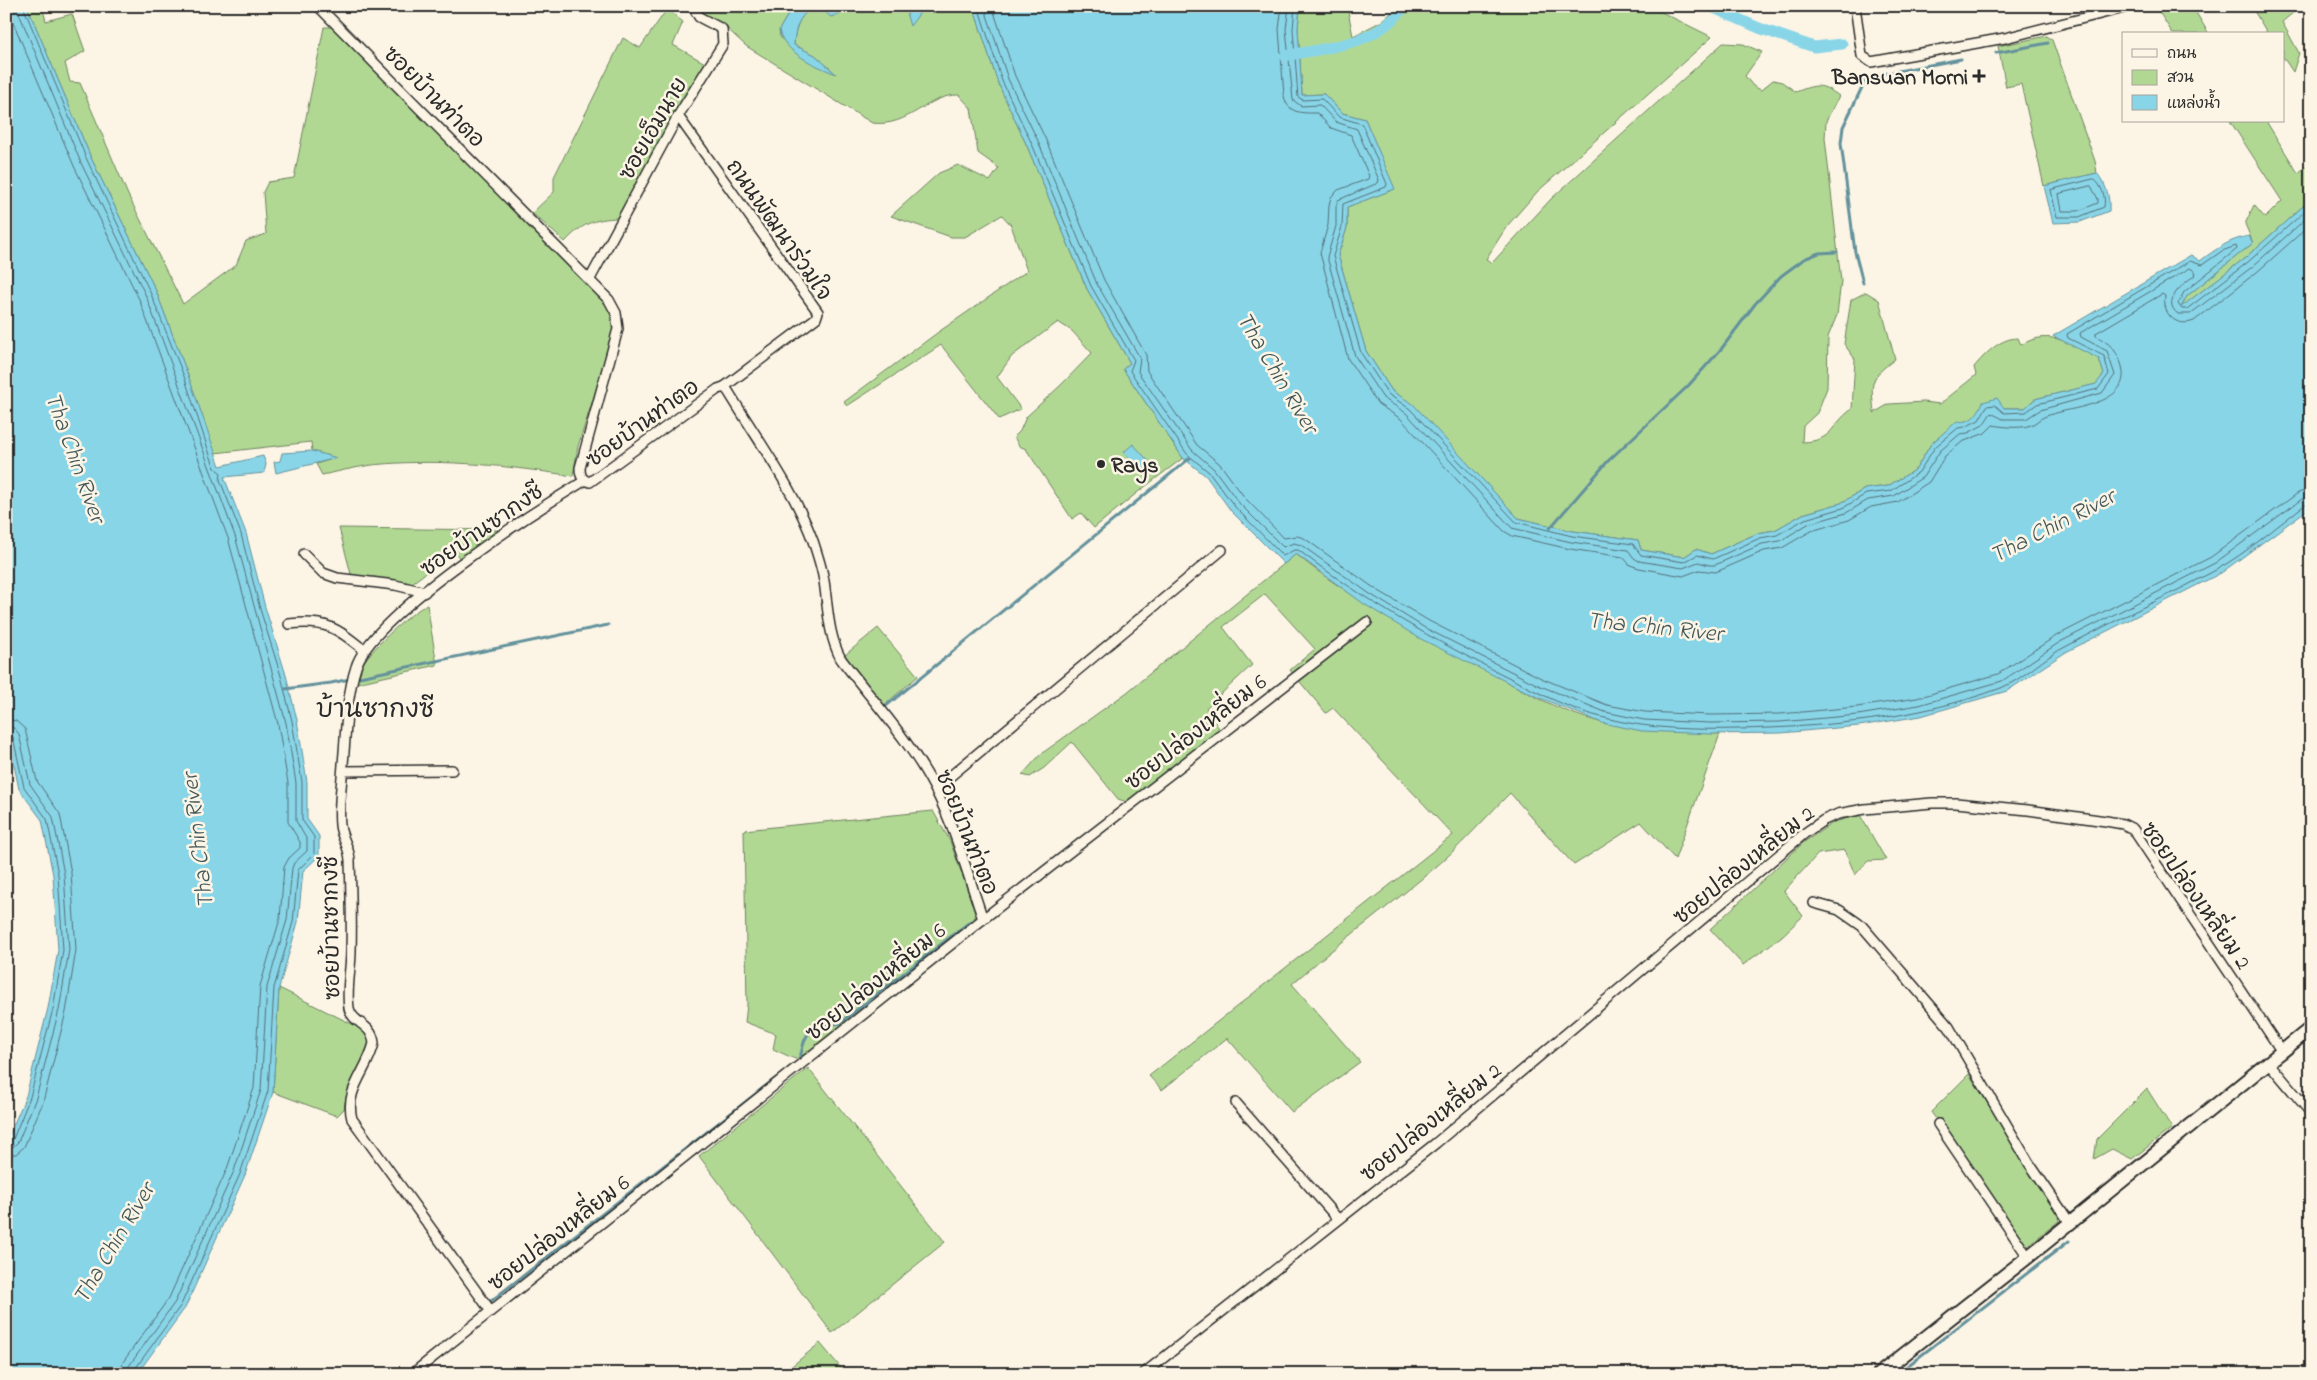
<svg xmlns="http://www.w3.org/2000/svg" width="2317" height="1380" font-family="'Indie Flower','Playpen Sans Thai',sans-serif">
  <rect width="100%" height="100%" fill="#fcf5e5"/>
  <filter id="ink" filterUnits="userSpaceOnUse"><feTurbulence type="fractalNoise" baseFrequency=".02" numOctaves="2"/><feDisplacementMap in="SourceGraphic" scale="10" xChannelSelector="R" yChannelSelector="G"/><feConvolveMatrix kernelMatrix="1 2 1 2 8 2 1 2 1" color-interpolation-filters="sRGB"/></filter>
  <g filter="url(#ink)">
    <g fill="#b1d893" stroke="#6e825f">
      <path d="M27 6H42L46 21 72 14 85 51 65 63 70 82 80 83 128 195 183 304 236 265 246 241 266 234 263 192 268 182 294 178 324 27H332L610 306 615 323 612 341 578 446 573 476C509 466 447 459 383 464 363 465 342 471 322 475L316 464 336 458 312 451 311 442 215 453 189 378 156 291 91 158Z"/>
      <path d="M693 6H793L779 30 780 37 835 73 815 55 794 45C795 29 798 17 812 8L842 13 848 6H908L907 16 922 10 925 6H973L998 83 1027 146 1087 289 1130 363 1123 369 1183 458 1138 492 1094 528 1081 513 1072 519 1026 449 1019 446 1014 437 1020 431 1026 417 1061 385 1092 353 1072 331 1058 322 1012 356 997 377 1021 409 999 419 941 345 847 406 844 402 937 333 1027 271 1011 225 1002 215 965 237H951L891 216 939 173 958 165 990 181 999 168 978 153 971 108 959 95C928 94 909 128 872 123L746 46 720 22 690 12Z"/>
      <path d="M1300 6H1347L1353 36 1382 21 1399 6H1569L1571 8 1572 6H1649L1712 37 1537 192 1507 226 1486 259 1492 263 1551 199 1723 43 1743 44 1762 52 1745 76 1753 86 1761 90 1773 80 1782 82 1796 92C1816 84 1821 83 1839 96L1826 121 1825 138 1841 281 1837 315 1828 337 1827 388 1817 413 1803 426 1802 442C1834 441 1829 426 1852 409L1855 359 1844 344 1851 300 1866 292 1879 300 1895 359C1869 379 1871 381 1874 413L1889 404 1924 402 1940 404 1976 375 1974 367C1985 354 2000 338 2018 338L2021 345C2051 327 2072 345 2099 359L2104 374 2097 384 2035 399 2025 408H2004L1963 423 1957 422 1931 444 1916 469 1888 486 1865 489 1841 503 1803 514 1775 530 1758 533 1711 554 1696 549 1684 557 1641 550 1638 540 1573 531 1518 518 1413 405 1392 391 1366 351 1338 255 1347 228V207L1394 189 1365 119 1342 113 1324 94 1302 95 1298 28Z"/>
      <polygon points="2159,6 2192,6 2209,34 2173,34 2156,7"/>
      <polygon points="2251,6 2290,6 2294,12 2282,22 2299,53 2293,72 2283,57 2283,34 2268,34"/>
      <path d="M667 9 683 22 673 45 705 63 618 218C593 219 582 224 565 242L532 213 554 192V177L623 38 640 48Z"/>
      <polygon points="2047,36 2052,40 2095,161 2097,173 2044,186 2021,84 2006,87 1998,46"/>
      <polygon points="2230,121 2266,121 2298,173 2311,163 2311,199 2245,258 2180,308 2187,296 2253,243 2245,224 2254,205 2265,218 2282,201"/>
      <polygon points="339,528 500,530 461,560 454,551 411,584 361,578 351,574"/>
      <path d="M1296 554C1350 599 1412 630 1473 663 1514 685 1557 712 1604 723 1642 732 1681 732 1720 734L1675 859 1641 822 1574 865 1510 793C1484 819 1459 848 1431 871 1385 910 1337 944 1292 984L1360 1062 1292 1112 1227 1038 1162 1090 1149 1076 1453 835 1333 708 1326 713 1290 670 1315 649 1265 594 1223 627 1252 665 1206 708 1220 730 1127 802 1118 799 1072 742 1044 768 1030 777 1022 775 1041 754 1126 693Z"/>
      <path d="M427 605 437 665 357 683C357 680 357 675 358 672 364 655 411 611 427 605Z"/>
      <polygon points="878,628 918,676 882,707 845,655"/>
      <polygon points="933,811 950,841 974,907 975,919 970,927 811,1052 795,1059 773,1049 776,1034 745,1022 747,1005 744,830"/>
      <polygon points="1860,815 1886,860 1868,861 1855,875 1845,850 1818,854 1784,891 1803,916 1782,936 1743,965 1710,929 1804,842 1834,822"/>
      <polygon points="279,988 366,1031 371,1038 346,1097 344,1109 337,1116 273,1092"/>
      <polygon points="808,1068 945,1242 832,1333 699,1156"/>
      <polygon points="1969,1074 2057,1212 2059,1221 2026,1247 1931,1112"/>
      <polygon points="2147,1089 2172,1128 2132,1159 2112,1149 2094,1159 2097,1139"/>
      <polygon points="820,1343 846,1374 782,1374"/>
    </g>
    <g fill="#89d5e8" stroke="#63919c">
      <polygon points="6,6 27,6 91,158 156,291 189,378 220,466 263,456 266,464 264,473 224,477 246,533 265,607 286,675 297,720 307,782 307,819 319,836 319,856 303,871 298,922 279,988 273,1092 245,1175 185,1308 137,1374 6,1374 6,1142 26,1096 48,1008 58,950 53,875 42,820 19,789 6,727"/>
      <path d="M793 6H848L842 13 831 17 821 9 812 8C798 17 795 29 794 45L815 55 836 74C816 66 784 53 779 30Z"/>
      <polygon points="908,6 925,6 910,26 907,16"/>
      <path d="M973 6H1300L1298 28 1302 95 1324 94 1342 113 1365 119 1395 189 1347 207V228L1338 255 1366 351 1392 391 1413 404 1518 518 1573 531 1638 540 1641 550 1684 557 1696 549 1711 554 1758 533 1775 530 1803 514 1841 503 1865 489 1888 486 1916 469 1931 444 1957 421C1972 424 1978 413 1983 402L1997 398 2004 408H2025L2035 399 2096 384 2104 374 2099 359 2053 336 2191 255 2200 261C2216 249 2230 239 2249 236L2253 243 2187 296 2181 307 2245 258 2311 199V507L2221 573 2066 652 2007 691 1921 716 1859 726 1781 733 1710 734 1642 731 1602 723 1533 695 1419 638 1364 604 1296 554 1284 564 1231 511 1206 476 1183 458 1123 369 1130 363 1087 289 1027 146 998 83Z"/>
      <path d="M2097 173C2106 185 2110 195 2109 211L2080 222 2053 223 2044 186Z"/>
      <polygon points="1133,444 1153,466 1144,474 1124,452"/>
      <polygon points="312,451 337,458 276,473 274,462 280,461 282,453"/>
    </g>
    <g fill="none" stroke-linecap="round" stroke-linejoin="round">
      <g stroke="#516f77" stroke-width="1">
        <polyline points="9,6 10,15 74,166 139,299 228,538 278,724 288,783 288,822 300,842 300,848 289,858 284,867 280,919 260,986 254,1088 227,1169 169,1298 123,1362 120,1374"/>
        <polyline points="16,6 81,163 146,296 235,536 286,723 296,783 296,821 307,840 307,851 294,863 292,868 287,920 267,987 261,1090 234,1171 175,1302 129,1366 127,1374"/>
        <polyline points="23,6 87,160 151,294 185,379 210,455 215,468 221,473 220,480 241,534 260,609 281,676 292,721 302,782 302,820 314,837 314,854 298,870 293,922 274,988 268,1091 240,1174 181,1305 135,1369 133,1374"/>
        <path d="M978 6 1002 81 1032 144 1091 286 1134 360 1130 371 1187 454 1210 473 1235 507 1283 556 1294 550H1298C1364 600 1434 641 1508 677 1538 693 1571 710 1605 718 1648 729 1694 730 1738 729 1826 727 1918 719 2001 688 2025 678 2044 657 2067 646 2116 619 2167 597 2216 570 2248 552 2277 526 2306 504L2311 503"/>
        <polyline points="984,6 1008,79 1038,141 1097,284 1140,358 1138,372 1192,450 1214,469 1239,503 1283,547 1294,543 1301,545 1370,594 1425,628 1538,685 1605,712 1644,720 1710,723 1780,722 1858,715 1919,705 2002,681 2060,642 2215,563 2302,499 2311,497"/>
        <polyline points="992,6 1015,76 1045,138 1104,280 1146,355 1147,371 1197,445 1220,464 1245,498 1284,538 1297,536 1304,538 1374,588 1429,621 1541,678 1607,705 1645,712 1710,715 1780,714 1857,707 1917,698 1998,674 2056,636 2211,557 2298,493 2311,489"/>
        <path d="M1282 6 1279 29 1284 96C1288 114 1301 113 1317 113L1331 128 1351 135 1369 176 1368 179 1338 190 1331 197 1329 205 1328 225 1320 253 1348 359 1378 404 1401 419 1504 531 1512 536 1570 549 1623 557 1630 565 1639 568 1683 576 1699 570 1716 572 1764 551 1782 548 1811 531 1849 520 1871 507 1898 502 1929 482 1945 456 1962 442 1985 433 1993 425C2004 427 2020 429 2031 425 2036 423 2039 419 2044 417 2068 406 2136 407 2121 363 2115 348 2110 344 2096 336V333L2162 294 2165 296C2162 314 2176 328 2194 321L2257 272 2311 224"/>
        <path d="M1289 6 1286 29 1293 100 1301 106 1320 105 1336 122 1357 129 1379 180 1378 183 1338 200 1336 206V226L1327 257 1355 356 1383 398 1406 413 1512 528 1571 542 1628 550 1634 558 1639 561 1683 568 1698 562 1709 565H1715L1762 544 1780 541 1808 524 1846 513 1868 500 1894 496 1923 477 1940 451 1960 434 1968 433 1983 425 1991 413 2003 419H2026L2040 410 2102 393 2115 375 2107 351 2081 337 2080 333 2190 268 2195 271 2196 274C2185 283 2160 300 2178 314H2190L2252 267 2311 214"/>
        <polyline points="1295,6 1293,29 1298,97 1303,100 1322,99 1339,117 1362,124 1387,184 1386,187 1343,204 1342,227 1333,256 1361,353 1388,394 1410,409 1516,522 1572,536 1633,544 1641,555 1684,562 1697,555 1713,559 1760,538 1777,535 1805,519 1843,508 1866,494 1891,491 1919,472 1935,447 1958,428 1965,427 1979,420 1987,406 1995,405 2004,413 2026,412 2037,404 2098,389 2109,374 2104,356 2068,338 2067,334 2190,261 2202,265 2222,251 2236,246 2237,249 2184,292 2178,304 2182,309 2187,309 2248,262 2311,206"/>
        <path d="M2094 179C2102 186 2106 197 2104 207L2079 217H2057L2051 190Z"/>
        <polygon points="2091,186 2098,199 2098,203 2078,211 2062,211 2059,194"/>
        <polyline points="6,719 16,721 25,729 37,781 60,814 71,873 76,950 66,1012 43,1102 24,1147 16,1154 6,1155"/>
        <polyline points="6,727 14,728 19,734 30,784 53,817 64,874 69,950 59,1010 36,1098 18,1142 13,1147 6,1148"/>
        <polyline points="6,733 13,737 24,787 47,819 58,874 63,950 53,1009 30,1097 13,1139 6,1142"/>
      </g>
      <g stroke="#63919c" stroke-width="3">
        <polyline points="1996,53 2048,43"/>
        <polyline points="1863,283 1855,252 1841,143 1843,127 1867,77 1961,59"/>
        <polyline points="1550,528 1608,461 1688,386 1722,348 1755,304 1781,276 1804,259 1819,253 1837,252"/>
        <polyline points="285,689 331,683 608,625"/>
        <polyline points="886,706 1190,458"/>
        <path d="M797 1062C805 1053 799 1037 817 1026 825 1021 832 1026 840 1023L971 921"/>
        <polyline points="491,1301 776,1078"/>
        <polyline points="1897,1374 2069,1241"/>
      </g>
      <g stroke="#89d5e8" stroke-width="11">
        <polyline points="1709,6 1759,28 1814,47 1842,44"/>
        <path d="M1285 56C1331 46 1374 47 1405 6"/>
      </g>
      <g stroke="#2b2b2b" stroke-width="12">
        <g id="street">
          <path d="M318 6 609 300 616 313 618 329 580 468C580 477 583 480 590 482L718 389 724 387 728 391C757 439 793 487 813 541 817 553 822 568 824 581 828 607 828 635 841 659 873 701 911 742 935 789 956 830 968 876 983 919"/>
          <polyline points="1855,6 1862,56 1871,62 2005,38 2132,6"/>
          <polyline points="678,116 818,312 816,318 724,387"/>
          <polyline points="590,279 678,116 723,44 722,29 699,17 695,10 696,6"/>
          <polyline points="304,554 323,573 337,578 395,585 425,592"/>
          <path d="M289 624C326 620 335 627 364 650"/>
          <polyline points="343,771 452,770"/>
          <polyline points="935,789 1222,550"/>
          <polyline points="1814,903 1839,910 1862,926 1949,1027 2029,1163 2070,1223"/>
          <polyline points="2268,1062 2311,1113"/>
          <polyline points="1236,1103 1338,1219"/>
          <polyline points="1938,1124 2028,1257"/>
          <path d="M490 1310 352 1119C344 1089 368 1071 374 1043 372 1023 352 1024 349 1008 346 990 351 969 351 951 352 921 351 891 350 861 350 847 341 838 340 825 338 805 342 784 343 764 346 733 346 698 356 667 371 616 535 511 584 481"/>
          <polyline points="412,1374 983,919 1367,622"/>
          <polyline points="1143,1374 1436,1143 1805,833 1824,820 1838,814 1865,809 1932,803 1956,803 2028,810 2106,821 2123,824 2133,829 2282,1052"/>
        </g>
      </g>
      <g stroke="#2b2b2b" stroke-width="16">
        <polyline id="secondary" points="1879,1374 2028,1257 2311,1028"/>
      </g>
      <use href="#street" stroke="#fcf5e5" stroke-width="9"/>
      <use href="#secondary" stroke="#fcf5e5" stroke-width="12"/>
    </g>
  </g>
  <g fill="#2b2b2b" stroke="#fcf5e5" stroke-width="2">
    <path d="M1976.5 68.5h5v5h5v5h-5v5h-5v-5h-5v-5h5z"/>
    <circle cx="1101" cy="464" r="5"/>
  </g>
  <g text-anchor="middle" stroke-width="5" stroke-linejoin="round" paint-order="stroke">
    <g font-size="22" font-weight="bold" fill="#2b2b2b" stroke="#fcf5e5" text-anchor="end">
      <text x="1968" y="84">Bansuan Morni</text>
      <text x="1111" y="472" text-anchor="start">Rays</text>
    </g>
    <g font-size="22" fill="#2b2b2b" stroke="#fcf5e5">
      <text transform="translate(435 96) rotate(45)" y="8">ซอยบ้านท่าตอ</text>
      <text transform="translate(652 128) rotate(-60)" y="8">ซอยเอ็มนาย</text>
      <text transform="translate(780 229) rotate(55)" y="8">ถนนพัฒนาร่วมใจ</text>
      <text transform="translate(642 422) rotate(-36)" y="8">ซอยบ้านท่าตอ</text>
      <text transform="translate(481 529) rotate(-35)" y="8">ซอยบ้านซากงซี</text>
      <text transform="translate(1195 731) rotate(-38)" y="8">ซอยปล่องเหลี่ยม 6</text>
      <text transform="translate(968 832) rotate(68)" y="8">ซอยบ้านท่าตอ</text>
      <text transform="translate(1743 864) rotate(-39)" y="8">ซอยปล่องเหลี่ยม 2</text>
      <text transform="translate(2197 895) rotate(55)" y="8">ซอยปล่องเหลี่ยม 2</text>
      <text transform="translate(330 928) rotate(-91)" y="8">ซอยบ้านซากงซี</text>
      <text transform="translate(875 981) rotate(-39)" y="8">ซอยปล่องเหลี่ยม 6</text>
      <text transform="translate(1430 1121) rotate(-39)" y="8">ซอยปล่องเหลี่ยม 2</text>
      <text transform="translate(558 1232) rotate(-38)" y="8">ซอยปล่องเหลี่ยม 6</text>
    </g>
    <g font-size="24" font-style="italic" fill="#42565a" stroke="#fcf5e5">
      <text transform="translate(1278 372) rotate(59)" y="8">Tha Chin River</text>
      <text transform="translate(76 457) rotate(70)" y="8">Tha Chin River</text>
      <text transform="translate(2052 525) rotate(-27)" y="8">Tha Chin River</text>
      <text transform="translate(1655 626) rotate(6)" y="8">Tha Chin River</text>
      <text transform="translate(197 841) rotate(-97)" y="8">Tha Chin River</text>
      <text transform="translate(113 1243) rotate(-59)" y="8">Tha Chin River</text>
    </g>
    <g font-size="25" fill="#2b2b2b" stroke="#fcf5e5">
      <text x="375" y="717">บ้านซากงซี</text>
    </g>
  </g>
  <rect width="2317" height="1380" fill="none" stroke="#fcf5e5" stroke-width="25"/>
  <rect x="12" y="12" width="2292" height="1355" fill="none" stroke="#2b2b2b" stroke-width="2" filter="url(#ink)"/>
  <rect x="2122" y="32" width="162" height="90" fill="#fcf5e5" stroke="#a8a49b"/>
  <rect x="2132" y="49" width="25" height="8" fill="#fcf5e5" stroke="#a8a49b"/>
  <text x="2167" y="58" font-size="15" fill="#2b2b2b">ถนน</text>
  <rect x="2132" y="70" width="25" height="15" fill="#b1d893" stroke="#a8a49b"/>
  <text x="2167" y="82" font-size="15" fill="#2b2b2b">สวน</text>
  <rect x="2132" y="95" width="25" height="15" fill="#89d5e8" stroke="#a8a49b"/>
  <text x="2167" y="108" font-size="15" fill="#2b2b2b">แหล่งน้ำ</text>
</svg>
